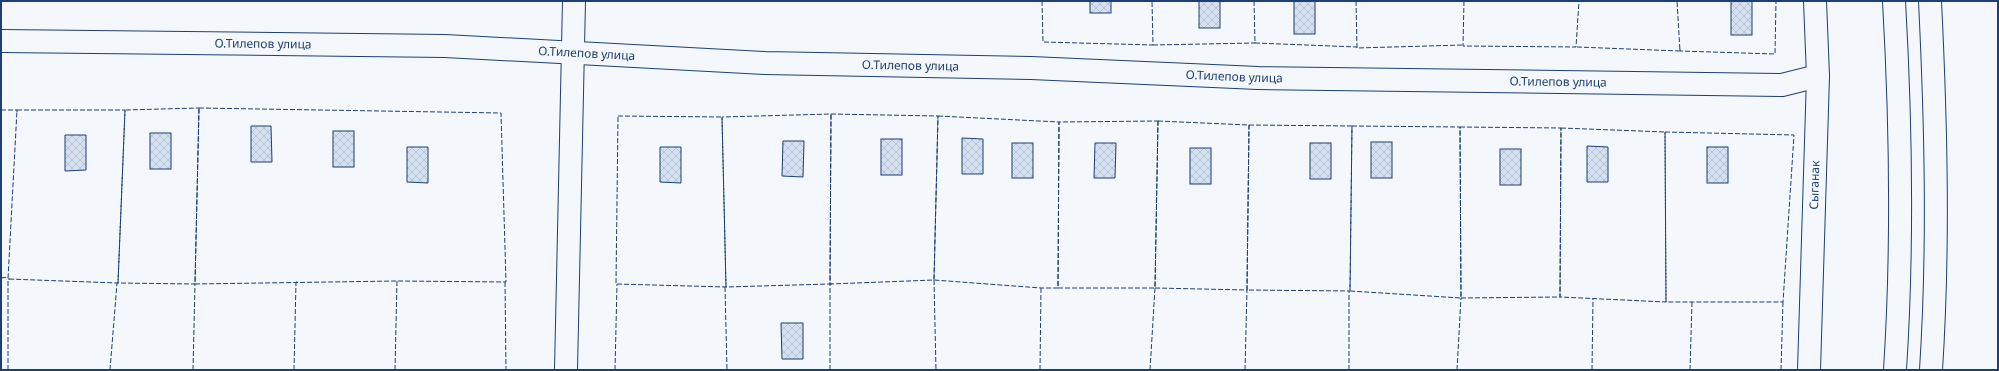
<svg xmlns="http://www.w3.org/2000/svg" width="1999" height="371" font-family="'Noto Sans',sans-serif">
  <defs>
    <pattern id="building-cross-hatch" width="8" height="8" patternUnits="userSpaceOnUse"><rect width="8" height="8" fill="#d5e0f0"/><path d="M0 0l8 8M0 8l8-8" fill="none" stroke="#b6c1d1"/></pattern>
  </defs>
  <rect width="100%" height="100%" fill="#f4f7fb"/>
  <g fill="url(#building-cross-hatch)" stroke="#1d3f73">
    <rect x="1090" y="1" width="21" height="12"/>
    <rect x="1199" y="1" width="21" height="27"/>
    <rect x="1294" y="1" width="21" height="33"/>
    <rect x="1731" y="1" width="21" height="34"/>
    <polygon points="251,126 271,126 272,162 251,162"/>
    <rect x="333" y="131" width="21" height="36"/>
    <rect x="150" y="133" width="21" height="36"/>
    <polygon points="65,135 86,135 86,170 65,171"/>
    <polygon points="962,138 983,139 983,174 962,174"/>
    <rect x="881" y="139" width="21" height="36"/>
    <polygon points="783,141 804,141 803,177 782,176"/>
    <rect x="1371" y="142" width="21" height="36"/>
    <rect x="1012" y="143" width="21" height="35"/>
    <polygon points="1095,143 1116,143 1115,178 1094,178"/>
    <rect x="1310" y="143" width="21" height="36"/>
    <polygon points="1587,146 1608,147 1608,182 1587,182"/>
    <polygon points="407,147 428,147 428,183 407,182"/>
    <polygon points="660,147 681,147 681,183 660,182"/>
    <rect x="1707" y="147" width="21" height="36"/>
    <rect x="1190" y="148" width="21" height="36"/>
    <rect x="1500" y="149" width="21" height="36"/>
    <polygon points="781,323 803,323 803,359 782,359"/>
  </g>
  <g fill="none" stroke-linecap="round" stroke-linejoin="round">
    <g stroke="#1d3f73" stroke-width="24">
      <g id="minor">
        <path id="s1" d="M1 41 445 46 765 63 1031 68 1258 78 1782 85 1818 76"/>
        <polyline points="566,370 574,1"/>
        <path id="s2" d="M1809 370 1818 76 1815 1"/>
      </g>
    </g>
    <g stroke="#1d3f73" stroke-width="24">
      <g id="trunk">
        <path d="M1894 1C1901 124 1903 247 1895 370"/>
        <path d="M1930 1C1936 124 1939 247 1931 370"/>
      </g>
    </g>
    <use href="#minor" stroke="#f4f7fb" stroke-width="22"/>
    <use href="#trunk" stroke="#f4f7fb" stroke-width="22"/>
    <g stroke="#1d3f73" stroke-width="1" stroke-dasharray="5 2" stroke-linecap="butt">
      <polyline points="1042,1 1043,42 1153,45 1152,1"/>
      <polyline points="1254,1 1255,43 1357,47"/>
      <polyline points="1356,1 1357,48 1463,45"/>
      <polyline points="1464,1 1463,46 1576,47 1579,1"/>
      <polyline points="1153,45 1255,43 1255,41"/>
      <polyline points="1577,47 1680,51 1677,1"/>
      <polyline points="1680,49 1680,51 1775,54 1776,1"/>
      <polygon points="199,108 501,113 506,282 397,281 195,284"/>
      <polygon points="199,108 195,284 118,283 125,110"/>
      <polyline points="1,110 17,110 17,112"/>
      <polygon points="17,110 125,110 118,283 8,279"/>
      <polygon points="831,114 830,284 726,287 722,117"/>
      <polygon points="831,114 938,116 934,280 830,284"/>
      <polygon points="618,116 722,117 726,287 616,284"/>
      <polygon points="938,116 1059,122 1058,288 1041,288 934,280"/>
      <polygon points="1158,121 1155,288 1058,288 1059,122"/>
      <polygon points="1158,121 1249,125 1247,290 1155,288"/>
      <polygon points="1249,125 1352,126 1350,291 1247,290"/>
      <polygon points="1352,126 1460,127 1461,298 1350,291"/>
      <polygon points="1460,127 1561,128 1560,297 1461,298"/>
      <polygon points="1561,128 1665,132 1666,302 1560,297"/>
      <polygon points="1665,132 1794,135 1783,302 1666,302"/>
      <polyline points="1,278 8,277"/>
      <polyline points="934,280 936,370"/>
      <polyline points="505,282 506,370"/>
      <polyline points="725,287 727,370"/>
      <polyline points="8,370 8,279 10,279"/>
      <polyline points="110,370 117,283"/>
      <polyline points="193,370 195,284"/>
      <polyline points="294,370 296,282 298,282"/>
      <polyline points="395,370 397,281"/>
      <polyline points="615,370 617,284"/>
      <polyline points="830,370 830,284 832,284"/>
      <polyline points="1040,370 1041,288"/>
      <polyline points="1150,370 1155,288 1153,288"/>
      <polyline points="1245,370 1247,290"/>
      <polyline points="1349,370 1349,291"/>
      <polyline points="1457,370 1461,298"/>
      <polyline points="1592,370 1593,299"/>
      <polyline points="1690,370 1692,302"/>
      <polyline points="1781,370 1783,302 1781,302"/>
    </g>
  </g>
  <g text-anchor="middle" stroke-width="3" stroke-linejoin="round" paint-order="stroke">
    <g font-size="12" fill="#1d3f73" stroke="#f4f7fb">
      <text dy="4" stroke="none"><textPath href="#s1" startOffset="262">О.Тилепов улица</textPath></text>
      <text dy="4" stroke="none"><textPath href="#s1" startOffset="586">О.Тилепов улица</textPath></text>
      <text dy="4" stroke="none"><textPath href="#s1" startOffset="910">О.Тилепов улица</textPath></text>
      <text dy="4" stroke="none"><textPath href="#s1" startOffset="1234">О.Тилепов улица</textPath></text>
      <text dy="4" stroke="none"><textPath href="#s1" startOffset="1558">О.Тилепов улица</textPath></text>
      <text dy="4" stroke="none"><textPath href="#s2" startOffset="185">Сыганак</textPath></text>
    </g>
  </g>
  <rect width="1999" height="371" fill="none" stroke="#1d3f73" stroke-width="4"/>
</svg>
